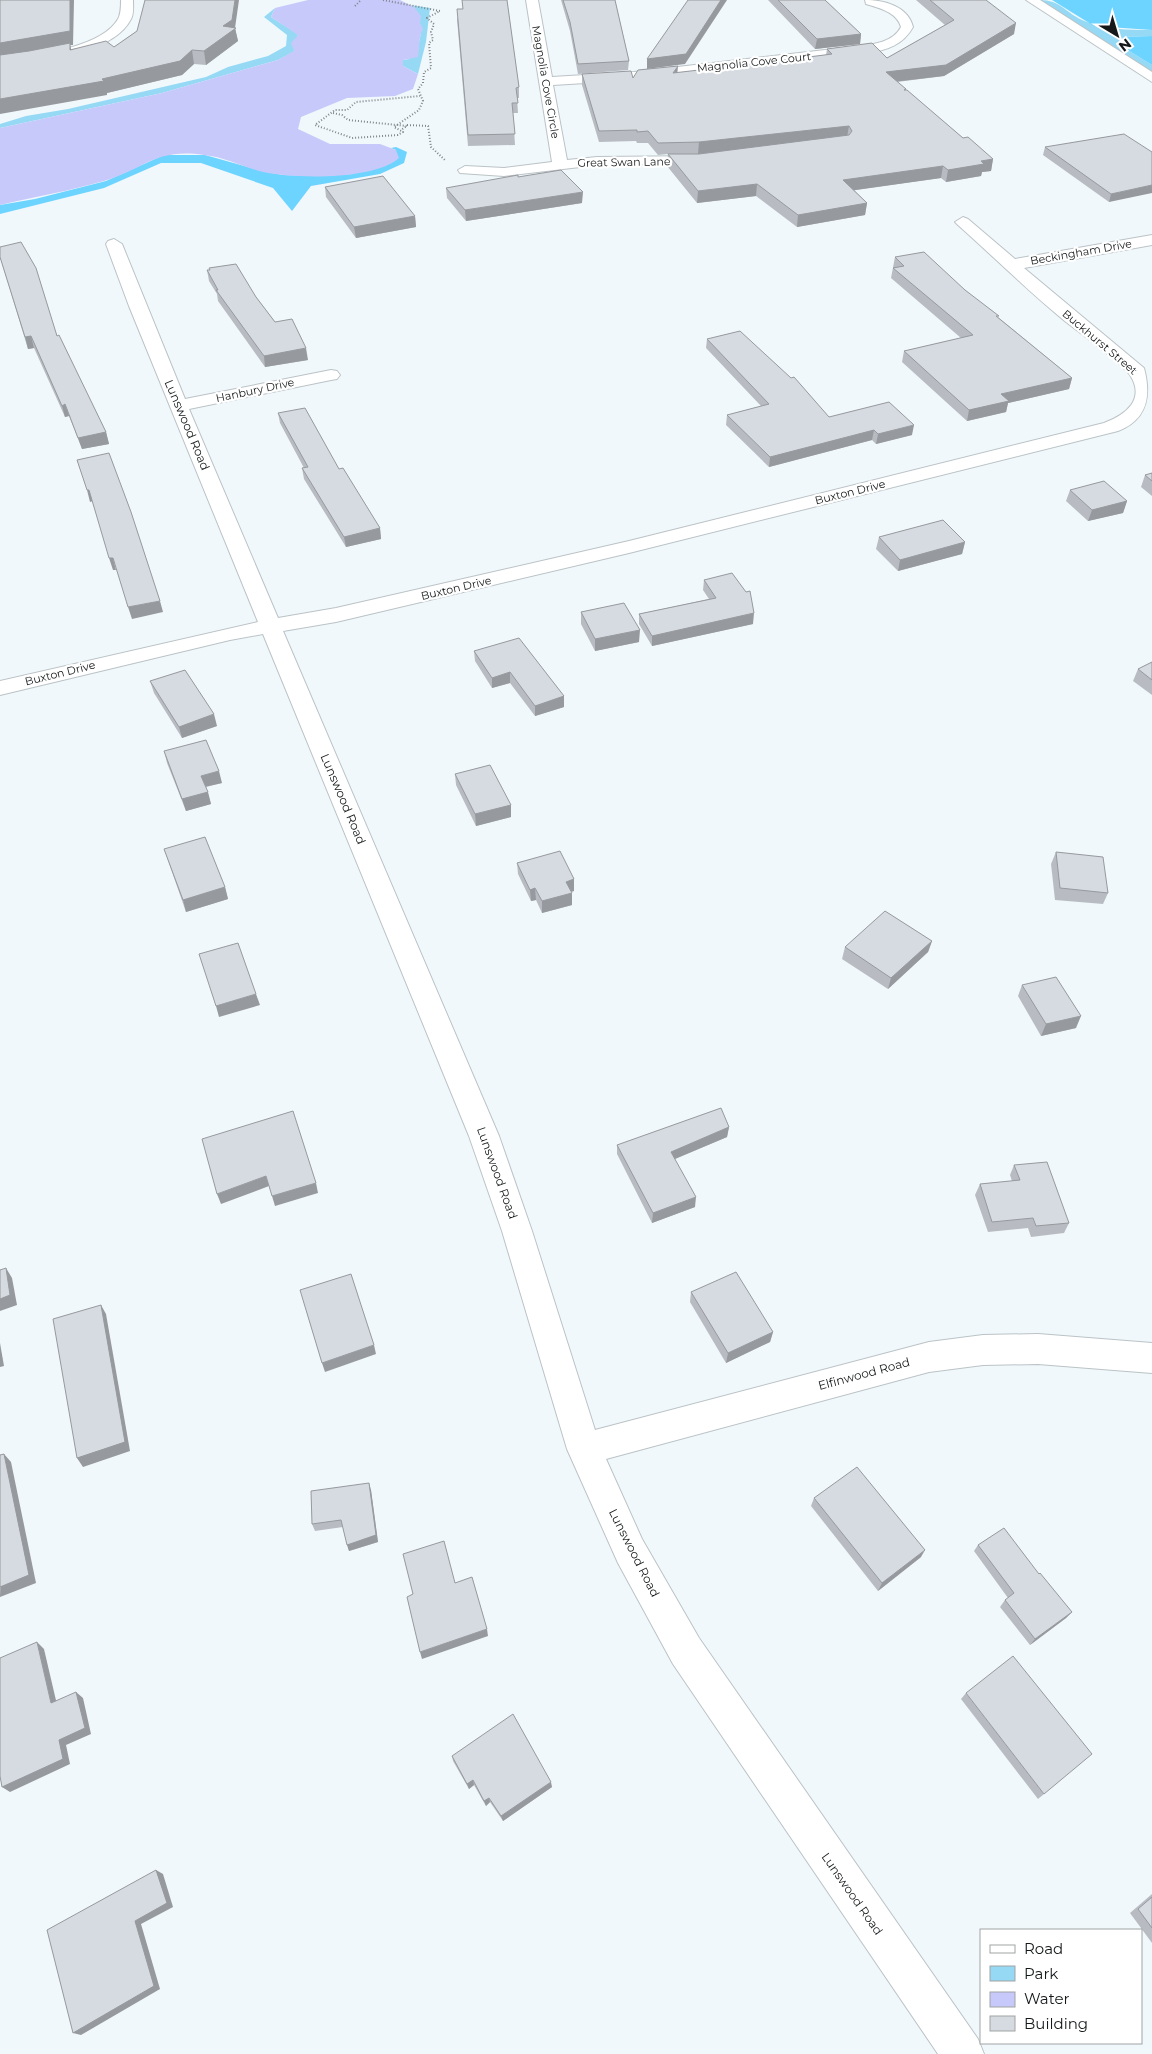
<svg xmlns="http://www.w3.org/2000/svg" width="1152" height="2054" font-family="Montserrat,sans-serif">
  <rect width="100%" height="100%" fill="#f0f8fc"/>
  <g fill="#96d9f5">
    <path d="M1040 0C1060 0 1065 12 1082 20 1103 30 1129 30 1152 30V36L1123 37 1118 44 1152 65V73Z"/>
    <path d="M410 5 430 8 426 42 418 74 403 66V60L409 59C424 40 423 30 414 7Z"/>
    <polygon points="275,8 271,17 298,34 295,51 278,60 162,93 0,128 0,124 26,116 68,109 206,77 228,67 268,56 286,46 287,35 264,17"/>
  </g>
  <g fill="#6cd4fe">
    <polygon points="1052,0 1152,0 1152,30 1094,26"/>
    <polygon points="1152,36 1152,65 1118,44 1123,37"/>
    <polygon points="396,147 407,152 404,163 380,174 311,186 292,211 273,188 201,163 161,163 104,188 0,214 0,205 35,199 106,181 164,155 205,155 262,171 283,175 319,176 353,174 396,150 391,148"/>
  </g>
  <path fill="#c7c9fa" d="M308 0H400L414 7 421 16 420 23 423 29C418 38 420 47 418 57L403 60V66L418 74 413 89 395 96 347 98 301 117 298 129 330 144H380L396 150 399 158C375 180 295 179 263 172 243 167 225 157 204 155 155 148 145 169 104 181 69 191 34 197 0 205V128L162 93 278 60 294 51 291 43 298 35 271 17 275 8Z"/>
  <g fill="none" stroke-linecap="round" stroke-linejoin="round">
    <g stroke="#bbc3c6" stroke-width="2">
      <g id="street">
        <path d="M121 0H133C133 6 134 14 131 19 113 55 35 63 0 68V60C31 56 101 49 118 19 121 14 121 6 121 0Z"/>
        <path d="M526 0H538L552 77 634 72 860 46C875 44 893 42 901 27 897 12 879 8 866 4L865 0C884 0 908 6 913 27 903 45 887 50 868 53L634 80 553 85 567 160 597 157 704 156 709 157 711 160 709 163 597 165 504 176 460 173 458 170 465 166 504 168 552 162Z"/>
        <path d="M963 217 968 219 1015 259 1152 235V245L1024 268 1144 368C1152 398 1146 420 1118 431L629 553 336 622 283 631 499 1136 532 1231 595 1430 929 1342 983 1335 1038 1334 1152 1343V1373L1038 1364 983 1365 929 1372 606 1459 642 1539 699 1638 978 2039 984 2054H938L673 1664 618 1563 567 1449 502 1231 469 1136 263 634 230 640 0 695V681L258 622 129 306 106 244 108 241 114 239 122 244 185 399 331 370 337 371 340 375 337 379 331 380 189 409 278 618 336 608 629 541 1104 423C1125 415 1146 400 1130 375 1123 364 1079 332 1066 322 1028 291 994 257 958 225L955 222Z"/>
      </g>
    </g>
    <g stroke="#bbc3c6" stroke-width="2">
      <polygon id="secondary" points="1026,0 1040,0 1152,72 1152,82"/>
    </g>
    <g stroke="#818689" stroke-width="2" stroke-dasharray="1 2" stroke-linecap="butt">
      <polyline points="383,0 440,11 427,18 434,24 431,32 433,40 429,43 431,68 424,72 423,83 418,89 423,101 419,110 394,127 403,132 398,135 352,138 315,125 335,110 347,110 356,102 420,96"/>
      <polyline points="355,6 361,0"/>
      <polyline points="333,113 342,115 348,120 407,126 401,130"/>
      <polyline points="407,125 428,126 431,147 446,161"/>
    </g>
    <use href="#street" fill="#fff" fill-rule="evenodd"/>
    <use href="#secondary" fill="#fff" fill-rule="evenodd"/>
  </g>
  <g fill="#b8bcc2">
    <polygon points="0,0 73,45 70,45 71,49 114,47 137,31 235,28 238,41 206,65 194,64 182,75 107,93 107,95"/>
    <polygon points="462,0 507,0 519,87 519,98 517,98 518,113 513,113 515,145 468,146 457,19 463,9"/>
    <polygon points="561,0 615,0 629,61 628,70 578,74 570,31"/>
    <polygon points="768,0 825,0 861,34 860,44 815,49"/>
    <polygon points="916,0 986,0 1014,34 944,76 897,82 906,90 963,138 993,159 991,171 982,172 981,176 946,182 941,178 854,190 867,203 865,215 797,227 756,196 697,203 667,166 668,154 658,155 648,143 637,143 636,141 599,142 582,85 582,74 633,78 826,55 827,49 887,58 945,25"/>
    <polygon points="1045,147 1152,152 1109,202 1043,155"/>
    <polygon points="518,177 582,203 466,221 447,198 446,188"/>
    <polygon points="325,187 415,216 416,227 356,238 326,197"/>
    <polygon points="0,257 57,336 106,432 109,444 82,449 69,416 65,417 34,348 28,349"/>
    <polygon points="895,257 965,290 999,318 1072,378 1069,389 1008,403 1006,412 967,421 902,362 904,351 961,338 891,278"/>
    <polygon points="209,268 256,297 275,322 308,360 265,367 218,301 217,294 209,281 207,270 209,270"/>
    <polygon points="707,339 829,417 912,435 876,444 872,440 769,467 726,425 727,415 761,406 706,348"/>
    <polygon points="278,413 339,469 380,528 381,539 346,547 304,479 302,468 304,468 280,423"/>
    <polygon points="1152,473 1152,496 1141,487 1145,475"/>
    <polygon points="1070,490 1127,501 1123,513 1088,521 1066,501"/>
    <polygon points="879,537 965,542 962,554 898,571 876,549"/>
    <polygon points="704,580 753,624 652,646 639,624 639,614 709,599 703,590"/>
    <polygon points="581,612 639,642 595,651 581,624"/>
    <polygon points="474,651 564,696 564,707 535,716 510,683 492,688 475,661"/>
    <polygon points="1152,662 1152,695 1133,681 1138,669"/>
    <polygon points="150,681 217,726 182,738 154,693"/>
    <polygon points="164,751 222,783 206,787 211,804 186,811 167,763"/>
    <polygon points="455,774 511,805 511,817 476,826 456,785"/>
    <polygon points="164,849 225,887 228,899 186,912"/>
    <polygon points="1056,852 1108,893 1103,904 1055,900 1051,864"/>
    <polygon points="517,863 574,879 574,891 571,892 572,905 542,913 536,900 531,901 518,874"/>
    <polygon points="932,941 928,952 888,989 842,959 845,947"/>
    <polygon points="1022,985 1076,1028 1041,1036 1018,996"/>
    <polygon points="729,1127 727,1137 675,1159 695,1207 652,1223 617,1154 617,1145"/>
    <polygon points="1014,1165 1069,1223 1064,1233 1031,1237 1028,1228 988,1232 975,1195 980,1184 1012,1181 1010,1175"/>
    <polygon points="691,1292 773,1332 770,1342 726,1363 690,1302"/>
    <polygon points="371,1490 378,1542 349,1551 343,1527 315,1531 312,1524"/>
    <polygon points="814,1498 921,1557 878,1591 811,1506"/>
    <polygon points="978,1545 1039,1574 1072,1612 1066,1618 1030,1645 1000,1607 1005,1600 1008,1598 974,1551"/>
    <polygon points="966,1693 1044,1794 1038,1799 961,1699"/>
    <polygon points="452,1756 552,1787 503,1821 490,1802 486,1806 474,1785 469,1789 453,1761"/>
    <polygon points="1152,1894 1152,1943 1130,1913"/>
  </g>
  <g fill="#96999e">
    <polygon points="70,0 74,0 73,45 70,45 73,57 0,58 0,43"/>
    <polygon points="235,0 239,0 235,28 238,41 206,65 204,51 223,26"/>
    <polygon points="721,0 727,0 685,64 647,69 647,59"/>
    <polygon points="1016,23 1014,34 944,76 884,83 886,72"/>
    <polygon points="861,34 860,44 815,49 817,39"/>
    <polygon points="192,50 194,64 182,75 107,93 107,95 0,114 0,99 102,79"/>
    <polygon points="678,66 677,77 673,73"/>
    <polygon points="849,126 847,137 698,154 699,142"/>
    <polygon points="993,159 991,171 982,172 981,176 946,182 948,170 981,161"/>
    <polygon points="943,166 941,178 842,192 843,180"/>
    <polygon points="757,184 756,196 697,203 698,191"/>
    <polygon points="1152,185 1152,193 1109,202 1111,194"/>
    <polygon points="583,192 582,203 466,221 465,210"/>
    <polygon points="867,203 865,215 797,227 798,215"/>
    <polygon points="415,216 416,227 356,238 354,227"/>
    <polygon points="31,336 34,348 28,349 25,337"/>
    <polygon points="306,348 308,360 265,367 264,356"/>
    <polygon points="1072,378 1069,389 1008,403 1006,412 967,421 969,410 1001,394"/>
    <polygon points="65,404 69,416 65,417 62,406"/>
    <polygon points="914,425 912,435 876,444 878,434"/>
    <polygon points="874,430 872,440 769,467 770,457"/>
    <polygon points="106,432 109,444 82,449 78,438"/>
    <polygon points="87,490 89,490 93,501 90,502"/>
    <polygon points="1127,501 1123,513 1088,521 1092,510"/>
    <polygon points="380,528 381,539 346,547 344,537"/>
    <polygon points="965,542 962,554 898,571 900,560"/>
    <polygon points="109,558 113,558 116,570 113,570"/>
    <polygon points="160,601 163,612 132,619 128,607"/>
    <polygon points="754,613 753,624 652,646 652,636"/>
    <polygon points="640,630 639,642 595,651 595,639"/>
    <polygon points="510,672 510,683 492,688 492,678"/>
    <polygon points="564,696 564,707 535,716 535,706"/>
    <polygon points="214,714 217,726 182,738 179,727"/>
    <polygon points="219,771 222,783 204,787 201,776"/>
    <polygon points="208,792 211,804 186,811 182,799"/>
    <polygon points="511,805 511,817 476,826 475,814"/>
    <polygon points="574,879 574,891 566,893 566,882"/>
    <polygon points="225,887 228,899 186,912 183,900"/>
    <polygon points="535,888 536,900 531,901 530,890"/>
    <polygon points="572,893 572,905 542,913 542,901"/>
    <polygon points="932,941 928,952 888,989 891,978"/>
    <polygon points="256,994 260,1005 219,1017 216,1006"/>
    <polygon points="1081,1016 1076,1028 1041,1036 1046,1024"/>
    <polygon points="729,1127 727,1137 670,1161 671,1152"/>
    <polygon points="266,1176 269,1186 221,1204 217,1194"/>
    <polygon points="316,1183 318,1193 275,1206 272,1196"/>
    <polygon points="696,1197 695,1207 652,1223 653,1213"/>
    <polygon points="6,1268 12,1278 17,1305 0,1311 0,1299"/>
    <polygon points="101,1305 106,1314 130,1451 83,1467 77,1458"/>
    <polygon points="773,1332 770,1342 726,1363 728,1353"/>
    <polygon points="0,1343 4,1366 0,1367"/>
    <polygon points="374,1345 376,1354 325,1372 322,1363"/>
    <polygon points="4,1454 11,1462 36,1583 0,1597"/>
    <polygon points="369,1483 371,1490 378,1542 349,1551 347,1545"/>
    <polygon points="925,1550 921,1557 878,1591 882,1583"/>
    <polygon points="1072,1612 1066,1618 1030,1645 1035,1639"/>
    <polygon points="487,1629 488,1636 422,1659 420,1652"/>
    <polygon points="37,1642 44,1649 58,1709 51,1703"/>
    <polygon points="76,1692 83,1698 91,1734 66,1745 70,1764 10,1792 2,1787 59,1740"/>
    <polygon points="473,1780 474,1785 469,1789 467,1784"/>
    <polygon points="551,1782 552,1787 503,1821 501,1816"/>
    <polygon points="489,1798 490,1802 486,1806 484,1801"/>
    <polygon points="156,1870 163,1874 173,1907 141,1924 160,1989 81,2035 73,2033 135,1921"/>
  </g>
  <g fill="#d6dbe1" stroke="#96999e">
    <polygon points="0,0 70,0 70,31 0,43"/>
    <polygon points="145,0 235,0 232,20 223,26 236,28 204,51 192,50 180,61 102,79 104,81 0,99 0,55 29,51 70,43 70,50 106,41 114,47 137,31"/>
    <polygon points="462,0 507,0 519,87 516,88 518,103 512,103 515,134 468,135 457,9 463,9"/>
    <polygon points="563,0 615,0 629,61 578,64 570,22"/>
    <polygon points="688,0 721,0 686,54 647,59"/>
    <polygon points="778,0 825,0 861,34 817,39"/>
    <polygon points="930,0 986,0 1016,23 946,65 886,72 906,89 904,90 907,90 963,138 968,137 993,159 981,161 984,164 948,170 943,166 843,180 867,203 798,215 757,184 698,191 668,154 699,154 849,135 852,131 849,126 699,142 658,143 648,131 637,132 637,130 599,131 582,74 631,71 633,78 638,70 678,66 673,73 777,61 832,54 827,49 872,43 887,58 954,20"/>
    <polygon points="1124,134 1152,152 1152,185 1111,194 1045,147"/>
    <polygon points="561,170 583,192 465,210 446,188 518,175 518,177"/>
    <polygon points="383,176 415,216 354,227 325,187"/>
    <polygon points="21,242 36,268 57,336 59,335 106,432 78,438 65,404 62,406 31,336 25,337 0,257 0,247"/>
    <polygon points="924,252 965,290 999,316 996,316 1072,378 1001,394 1009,401 969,410 904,351 973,335 893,268 904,266 895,257"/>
    <polygon points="236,264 256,297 275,322 292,319 306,348 264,356 216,290 218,290 207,270 210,270 209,268"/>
    <polygon points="740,331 791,378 794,377 829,417 889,402 914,425 878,434 874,430 770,457 727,415 769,404 707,339"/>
    <polygon points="305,408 339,469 343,468 380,528 344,537 302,468 308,467 278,413"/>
    <polygon points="109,453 131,512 160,601 128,607 113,558 109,558 89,490 87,490 77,460"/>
    <polygon points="1152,473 1152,481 1145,475"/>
    <polygon points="1104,481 1127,501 1092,510 1070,490"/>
    <polygon points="943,520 965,542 900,560 879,537"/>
    <polygon points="732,573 746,592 750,591 754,613 652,636 639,614 716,598 704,580"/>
    <polygon points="624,603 640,630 595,639 581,612"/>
    <polygon points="519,638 564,696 535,706 510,672 492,678 474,651"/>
    <polygon points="1152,662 1152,680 1138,669"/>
    <polygon points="185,670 214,714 179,727 150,681"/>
    <polygon points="206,740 219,771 201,776 208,792 182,799 164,751"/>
    <polygon points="490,765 511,805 475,814 455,774"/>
    <polygon points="205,837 225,887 183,900 164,849"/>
    <polygon points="560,851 574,879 566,882 572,893 542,901 535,888 530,890 517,863"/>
    <polygon points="1056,852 1103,857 1108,893 1060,888"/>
    <polygon points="885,911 932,941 891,978 845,947"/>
    <polygon points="238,943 256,994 216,1006 199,954"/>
    <polygon points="1056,977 1081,1016 1046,1024 1022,985"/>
    <polygon points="721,1108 729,1127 671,1152 696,1197 653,1213 617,1145"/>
    <polygon points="293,1111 316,1183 272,1196 266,1176 217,1194 202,1139"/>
    <polygon points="1047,1162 1069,1223 1036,1226 1033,1218 992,1222 980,1184 1020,1180 1014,1165"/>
    <polygon points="6,1268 10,1295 0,1299 0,1270"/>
    <polygon points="736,1272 773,1332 728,1353 691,1292"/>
    <polygon points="351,1274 374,1345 322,1363 300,1290"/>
    <polygon points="101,1305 125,1442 77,1458 53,1319"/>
    <polygon points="4,1454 29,1575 0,1587 0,1455"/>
    <polygon points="857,1467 925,1550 882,1583 814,1498"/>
    <polygon points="369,1483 376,1535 347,1545 341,1520 312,1524 311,1491"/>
    <polygon points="1004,1528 1039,1574 1040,1573 1072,1612 1035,1639 1005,1600 1014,1593 978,1545"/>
    <polygon points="444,1541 455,1583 472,1577 487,1629 420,1652 407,1597 413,1594 403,1554"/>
    <polygon points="37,1642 51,1703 76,1692 85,1728 59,1740 63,1759 2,1787 0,1776 0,1658"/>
    <polygon points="1013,1656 1092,1754 1044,1794 966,1693"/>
    <polygon points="513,1714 551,1782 501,1816 489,1798 484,1801 473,1780 467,1784 452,1756"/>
    <polygon points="156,1870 167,1903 135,1921 154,1986 73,2033 47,1930"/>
    <polygon points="1152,1897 1152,1928 1138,1909"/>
  </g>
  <g text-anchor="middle" stroke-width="4.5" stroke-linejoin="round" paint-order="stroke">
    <g font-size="11" fill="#151819" stroke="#fff">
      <text transform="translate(754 62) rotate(-6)" y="4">Magnolia Cove Court</text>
      <text transform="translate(546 82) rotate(80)" y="4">Magnolia Cove Circle</text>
      <text transform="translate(624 162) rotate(-1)" y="4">Great Swan Lane</text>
      <text transform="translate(1081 252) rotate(-10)" y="4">Beckingham Drive</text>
      <text transform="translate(1100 342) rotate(40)" y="4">Buckhurst Street</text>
      <text transform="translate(255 390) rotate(-12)" y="4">Hanbury Drive</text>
      <text transform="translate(850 492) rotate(-14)" y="4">Buxton Drive</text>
      <text transform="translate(456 588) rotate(-13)" y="4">Buxton Drive</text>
      <text transform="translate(60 673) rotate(-14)" y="4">Buxton Drive</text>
    </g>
    <g font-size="12" fill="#151819" stroke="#fff">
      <text transform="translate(187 425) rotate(67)" y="4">Lunswood Road</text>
      <text transform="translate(343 799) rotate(67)" y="4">Lunswood Road</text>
      <text transform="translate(497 1173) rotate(70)" y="4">Lunswood Road</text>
      <text transform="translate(864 1374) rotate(-15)" y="4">Elfinwood Road</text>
      <text transform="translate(634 1553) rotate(63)" y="4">Lunswood Road</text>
      <text transform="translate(852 1894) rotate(55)" y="4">Lunswood Road</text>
    </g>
  </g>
  <rect x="980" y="1929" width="162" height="115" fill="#ffffff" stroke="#a1a3a3"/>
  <rect x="990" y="1945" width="25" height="8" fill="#ffffff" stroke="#a1a3a3"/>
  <text x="1024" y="1954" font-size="15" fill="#151819">Road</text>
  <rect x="990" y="1966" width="25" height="15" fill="#96d9f5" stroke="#a1a3a3"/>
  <text x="1024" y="1979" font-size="15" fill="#151819">Park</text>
  <rect x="990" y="1992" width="25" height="15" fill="#c7c9fa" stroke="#a1a3a3"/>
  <text x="1024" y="2004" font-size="15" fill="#151819">Water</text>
  <rect x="990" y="2016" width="25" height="15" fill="#d6dbe1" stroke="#a1a3a3"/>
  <text x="1024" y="2029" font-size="15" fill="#151819">Building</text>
  <g transform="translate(1117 35) rotate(142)" stroke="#ffffff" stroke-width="4" paint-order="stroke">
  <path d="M0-4L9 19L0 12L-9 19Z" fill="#151819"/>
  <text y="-8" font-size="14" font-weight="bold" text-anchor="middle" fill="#151819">N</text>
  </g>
</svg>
